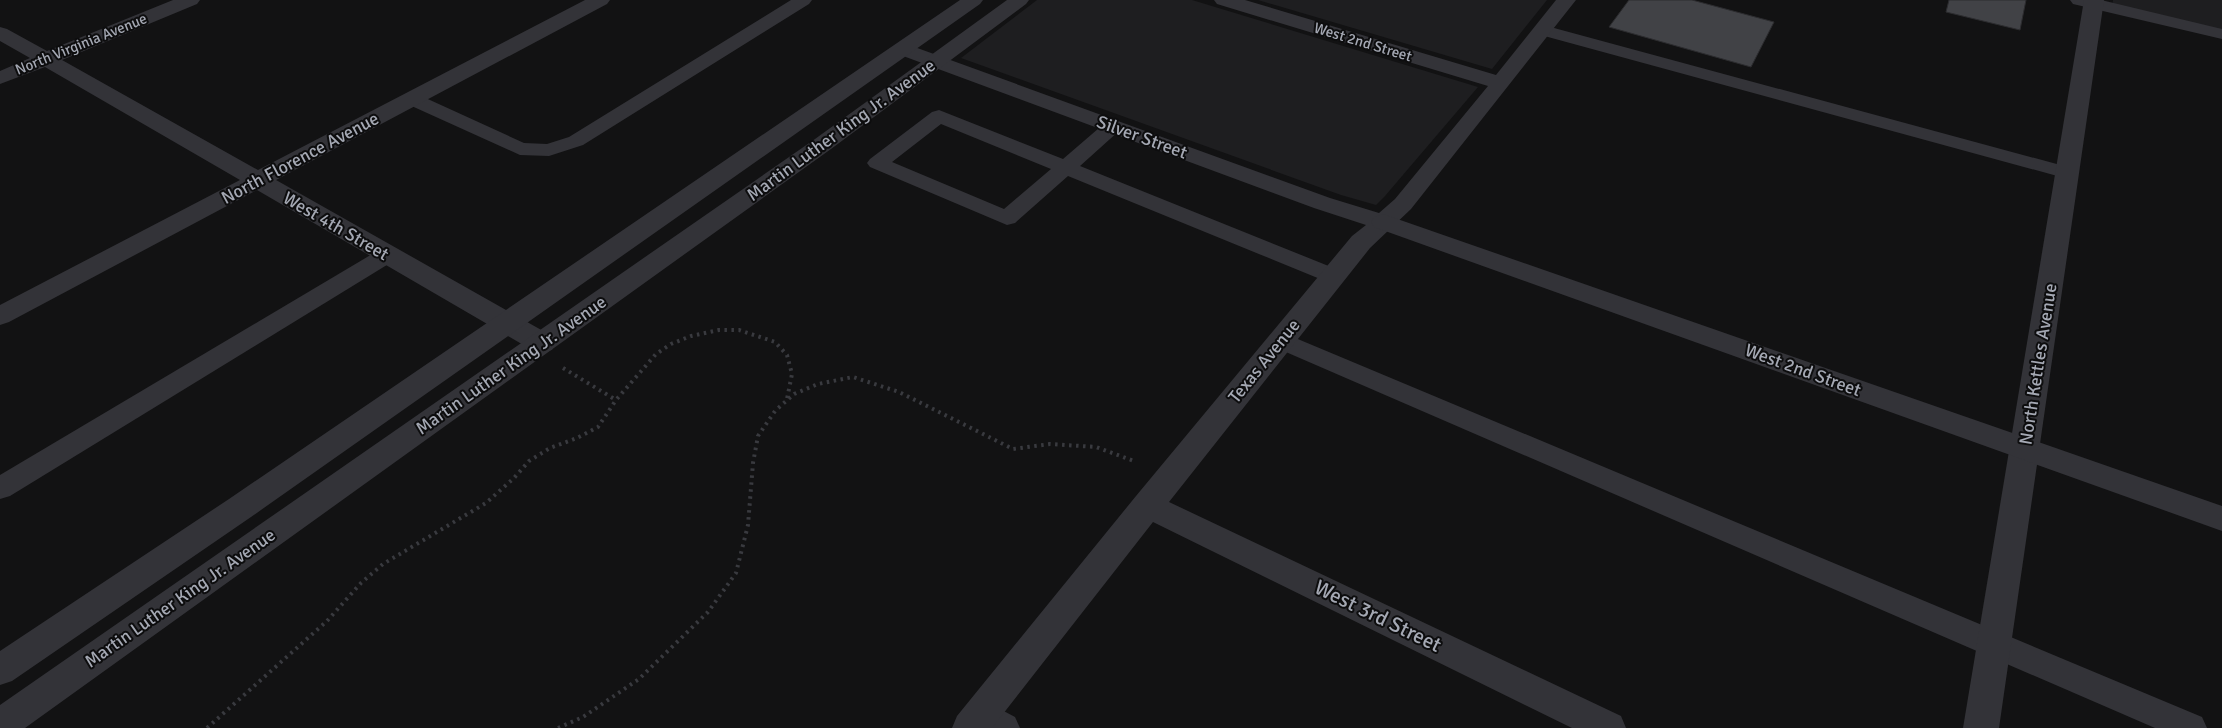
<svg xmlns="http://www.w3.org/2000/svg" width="2222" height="728" font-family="Signika,sans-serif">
  <rect width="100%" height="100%" fill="#121213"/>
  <g fill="#1e1e20">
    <polygon points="1037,0 1192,0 1478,87 1385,196 1376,205 1341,195 961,58"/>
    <polygon points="1258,0 1547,0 1492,69"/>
    <polygon points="2113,0 2222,0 2222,33 2112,8"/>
  </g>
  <g fill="#414246" stroke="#2c2c2f">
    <polygon points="1629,0 1692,0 1774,22 1751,67 1609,27"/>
    <polygon points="1949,0 2026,0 2020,30 1946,12"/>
  </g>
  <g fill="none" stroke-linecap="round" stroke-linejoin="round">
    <g stroke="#393a3f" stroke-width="4" stroke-dasharray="2.5 4.5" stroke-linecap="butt">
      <polyline points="563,368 616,400"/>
      <polyline points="207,728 327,621 361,583 383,564 486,503 514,478 529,461 550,448 577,438 598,427 616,400 656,354 671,344 691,336 719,330 739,330 775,342 787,355 792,374 787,399"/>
      <polyline points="558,728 583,717 639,679 708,612 736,573 748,525 753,463 758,436 775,411 794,394 818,384 853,377 899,392 1013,449 1050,444 1096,447 1134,461"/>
    </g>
    <g fill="#333338" fill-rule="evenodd">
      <polygon points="791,0 812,0 809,4 583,145 549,156 520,155 405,103 402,99 405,95 412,93 419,95 524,143 547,144 569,137"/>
      <polygon points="2070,0 2101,0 2222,29 2222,39 2073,4"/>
      <polygon points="1543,25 2075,169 2079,173 2075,177 2068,179 2061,177 1537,34 1534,30 1537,26"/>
      <path d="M939 110 1063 159 1106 122 1113 120 1120 122 1123 126 1120 130 1080 166 1341 271 1345 276 1341 281 1333 284 1325 281 1068 176 1015 223 1007 225 870 167 867 163 870 159 932 112ZM941 124 1051 169 1004 209 892 162Z"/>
      <polygon points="387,248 395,250 398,255 395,260 10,496 0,499 0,475 379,250"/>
      <polygon points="1281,332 2202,717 2207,728 2155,728 1272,346 1269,340 1272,334"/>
      <polygon points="981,699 1015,717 1020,728 975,728 970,724 965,714 970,704"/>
    </g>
    <g fill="#333338" fill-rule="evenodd">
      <polygon points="173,0 200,0 197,4 62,60 258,170 585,0 610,0 607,4 276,180 552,336 556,343 552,350 542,352 532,350 257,190 9,322 0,325 0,305 240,180 45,67 0,84 0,71 30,58 0,41 0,27 7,29 47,51"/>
      <polygon points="1214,0 1245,0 1496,75 1556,0 1576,0 1411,209 1370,248 1169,502 1621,716 1626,728 1572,728 1153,522 992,728 952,728 957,716 1136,496 1352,236 1366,225 1314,208 895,53 892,49 895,45 902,43 909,45 1330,198 1379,213 1395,199 1488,86 1217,4"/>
      <polygon points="2084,0 2104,0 1999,728 1963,728"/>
    </g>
    <g fill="#333338" fill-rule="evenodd">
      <polygon points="960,0 983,0 980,4 251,517 12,681 0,685 0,651 229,499"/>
      <polygon points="1007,0 1029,0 1026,4 831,149 25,728 0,728 0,705 815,139"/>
      <polygon points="1383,214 2222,506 2222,531 1374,227 1371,222 1374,217"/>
    </g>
  </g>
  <g text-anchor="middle" stroke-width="4" stroke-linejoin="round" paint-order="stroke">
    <g font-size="15" fill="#a4a8b3" stroke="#0d0d0e">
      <text transform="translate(1363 42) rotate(17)" y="5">West 2nd Street</text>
      <text transform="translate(81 44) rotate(-22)" y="5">North Virginia Avenue</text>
    </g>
    <g font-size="18" fill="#a4a8b3" stroke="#0d0d0e">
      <text transform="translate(841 130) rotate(-36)" y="6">Martin Luther King Jr. Avenue</text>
      <text transform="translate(1142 137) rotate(20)" y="6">Silver Street</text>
      <text transform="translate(300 158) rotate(-28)" y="6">North Florence Avenue</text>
      <text transform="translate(336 226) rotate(30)" y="6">West 4th Street</text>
      <text transform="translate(1264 361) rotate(-51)" y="6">Texas Avenue</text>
      <text transform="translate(2038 364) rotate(-81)" y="6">North Kettles Avenue</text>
      <text transform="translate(511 365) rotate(-35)" y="6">Martin Luther King Jr. Avenue</text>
      <text transform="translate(1803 370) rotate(20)" y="6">West 2nd Street</text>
      <text transform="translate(180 598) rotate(-35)" y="6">Martin Luther King Jr. Avenue</text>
    </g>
    <g font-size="21" fill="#a4a8b3" stroke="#0d0d0e">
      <text transform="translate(1378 616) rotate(26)" y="7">West 3rd Street</text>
    </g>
  </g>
</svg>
